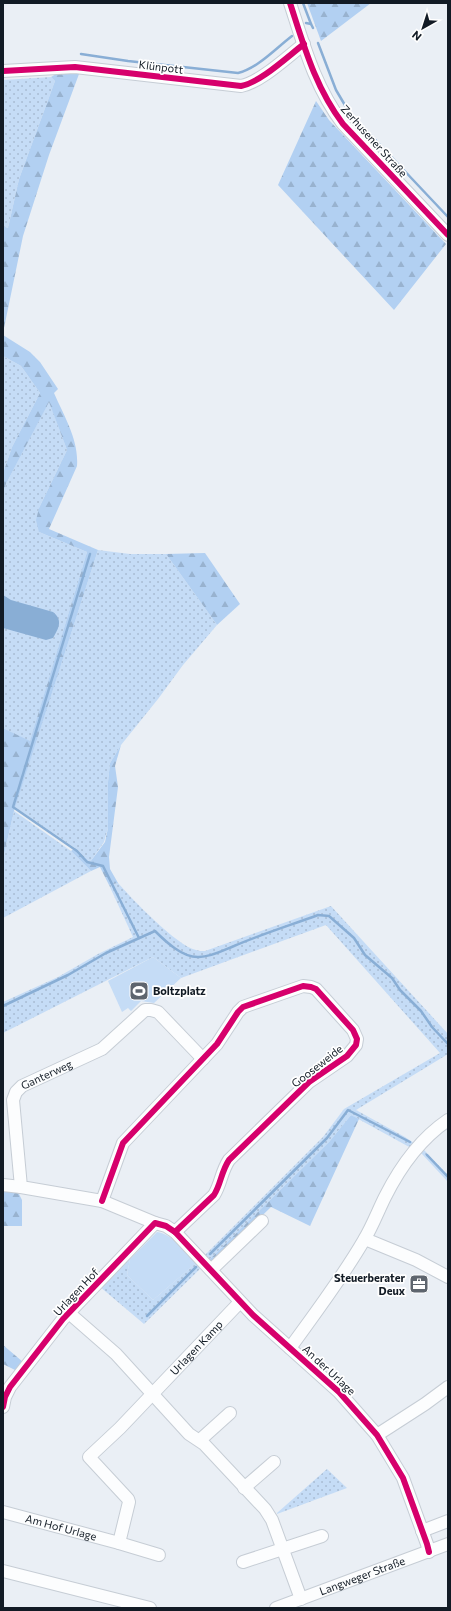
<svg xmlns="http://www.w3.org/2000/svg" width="451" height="1611" font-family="Commissioner,sans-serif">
  <defs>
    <pattern id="green-dots" width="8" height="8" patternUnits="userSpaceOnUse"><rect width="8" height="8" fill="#c5dcf6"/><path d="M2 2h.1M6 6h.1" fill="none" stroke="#a8bcd3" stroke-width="1.8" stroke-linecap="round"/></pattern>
    <pattern id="forest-firs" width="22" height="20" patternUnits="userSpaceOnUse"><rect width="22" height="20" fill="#b2d0f2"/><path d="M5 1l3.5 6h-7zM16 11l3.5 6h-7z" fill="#98b2cf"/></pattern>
  </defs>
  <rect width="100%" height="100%" fill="#eaeff5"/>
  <g fill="url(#green-dots)">
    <polygon points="51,77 55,81 19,179 8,228 3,226 3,80"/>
    <polygon points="3,356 21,366 40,393 12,447 3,473"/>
    <polygon points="49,401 67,450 39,508 39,532 87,552 30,742 3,728 3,493 6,484"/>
    <polygon points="98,550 130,554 166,554 217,625 183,665 158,699 121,745 110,763 108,782 108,828 104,842 90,862 75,848 15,807"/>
    <polygon points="14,811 71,851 91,871 3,918 3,859"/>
    <path d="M118 883C132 899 177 946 196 950 199 951 202 951 205 951L331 906 448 1034V1054L356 1110 405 1137 424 1150 448 1175V1182L422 1154 351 1115 329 1142 144 1324 99 1286 130 1259 127 1275 153 1300 204 1256 323 1137 344 1109 440 1053 326 925 181 978 153 957 3 1033V1002L58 977 98 954 133 937 109 885Z"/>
    <polygon points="327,1469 347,1488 277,1514 277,1513"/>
  </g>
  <g fill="url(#forest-firs)">
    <polygon points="307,3 371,3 321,41"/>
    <polygon points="56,74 79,74 49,155 23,236 3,333 3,226 8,228 19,179 55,81 51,77"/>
    <polygon points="316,101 329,120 446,244 394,310 278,185"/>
    <path d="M3 335 30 352 40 362 58 389 54 393C64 416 79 440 77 466L49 529 98 550 14 811 3 859V728L30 741 87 552 39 532 36 520 39 508 67 450 49 402 6 484 3 493V473L12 447 40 393 21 366 3 356Z"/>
    <polygon points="205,553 240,604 217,625 166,554"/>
    <polygon points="121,745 115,766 118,787 109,857 110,869 118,883 109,885 100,867 91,871 71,851 75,848 90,862 105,842 108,828 108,782 110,763"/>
    <polygon points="351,1115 359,1119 310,1226 271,1207 212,1264 208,1261 329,1142"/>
    <polygon points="3,1190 17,1190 22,1200 22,1226 3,1226"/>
    <polygon points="3,1345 23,1362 17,1371 3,1364"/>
  </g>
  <g fill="#c5dcf6">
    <polygon points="153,957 181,978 154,1003 141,1001 131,1011 128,1008 122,1012 108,981"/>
    <path d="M157 1232C173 1234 185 1252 196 1263L153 1300 127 1275 130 1259Z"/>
  </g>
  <path fill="#89aed5" d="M3 595 11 600 53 612C63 620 59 628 53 638L46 640 3 628Z"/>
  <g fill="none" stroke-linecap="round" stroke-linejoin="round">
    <g stroke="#89aed5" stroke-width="2.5">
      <polyline points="303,3 311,24"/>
      <polyline points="306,23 311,24 313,28"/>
      <polyline points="318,43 336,90 349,112 448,217"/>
      <path d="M81 54 128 61 238 73C258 68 275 49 292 36"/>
      <polyline points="90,554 13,807 77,851 87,862 103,866 139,938"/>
      <path d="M3 1006 68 975 106 953 155 931C166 942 183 958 199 957 212 957 224 950 234 946 262 934 291 925 318 915L329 916 354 938 365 955 392 978 400 990 421 1011 432 1027 448 1044"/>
      <polyline points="427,1155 448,1177"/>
      <polyline points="210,1254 327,1138 348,1110 410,1142"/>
      <polyline points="147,1316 196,1267"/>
    </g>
    <g stroke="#c6cdd5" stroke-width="14">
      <g id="minor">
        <path d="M290 3C304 46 315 87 343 124L448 235"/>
        <path d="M3 71 75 67 241 86C261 82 287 57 304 44"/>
        <polyline points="3,1185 21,1187"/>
        <path d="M102 1201 123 1143 217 1044 238 1012 243 1007 303 986 311 987 316 989 353 1030 357 1039 356 1045 347 1056 309 1082 229 1160C221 1172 221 1184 214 1195L175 1232"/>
        <path id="s1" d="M155 1223 102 1201 21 1187 13 1100 16 1092 22 1086 102 1049 145 1010H151L158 1012 203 1059"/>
        <polyline points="365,1239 416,1260 448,1277"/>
        <polyline points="211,1270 262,1221"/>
        <polyline points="69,1313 116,1354 189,1434 204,1444 265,1509 272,1520 301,1599"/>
        <path d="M290 1348C316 1312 342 1278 364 1240 372 1227 378 1211 385 1197 400 1167 420 1139 448 1120"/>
        <polyline points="3,1407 5,1397 10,1387 63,1319 155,1223 166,1226 175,1232 253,1315 339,1392 377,1435 403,1478 427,1544 429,1552"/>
        <polyline points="377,1435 425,1404 448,1387"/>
        <polyline points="200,1440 230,1413"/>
        <polyline points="244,1488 274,1462"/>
        <path id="s2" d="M3 1512 119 1543 129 1502 128 1499 89 1457 120 1428 240 1302"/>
        <polyline points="422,1531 448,1521"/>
        <polyline points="119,1543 159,1555"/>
        <polyline points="243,1562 322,1536"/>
        <polyline points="3,1571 150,1608"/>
        <path id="s3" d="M276 1608 448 1544"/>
      </g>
    </g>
    <use href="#minor" stroke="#fcfdfe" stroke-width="12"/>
    <g stroke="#fff" stroke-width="8">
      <g id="cycleway">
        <path d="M290 3C304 46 315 87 343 124L448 235"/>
        <path d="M3 71 75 67 241 86C261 82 287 57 304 44"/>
        <path d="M102 1201 123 1143 217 1044 238 1012 243 1007 303 986 311 987 316 989 353 1030 357 1039 356 1045 347 1056 309 1082 229 1160C221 1172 221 1184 214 1195L175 1232"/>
        <polyline points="3,1407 5,1397 10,1387 63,1319 155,1223 166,1226 175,1232 253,1315 339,1392 377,1435 403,1478 427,1544 429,1552"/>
      </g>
    </g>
    <use href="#cycleway" stroke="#d6006c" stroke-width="6"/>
  </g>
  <defs>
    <g id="stadium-square" transform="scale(1)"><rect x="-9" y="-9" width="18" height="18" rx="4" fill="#5e656e" stroke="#fff"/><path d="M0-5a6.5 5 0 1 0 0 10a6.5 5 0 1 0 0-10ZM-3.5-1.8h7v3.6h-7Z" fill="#fff"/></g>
    <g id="office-square" transform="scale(1)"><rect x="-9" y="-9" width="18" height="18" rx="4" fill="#5e656e" stroke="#fff"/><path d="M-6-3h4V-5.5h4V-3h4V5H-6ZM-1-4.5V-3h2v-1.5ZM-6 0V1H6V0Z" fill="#fff"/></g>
  </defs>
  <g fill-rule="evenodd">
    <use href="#stadium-square" x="139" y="991"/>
    <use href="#office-square" x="419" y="1284"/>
  </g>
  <g text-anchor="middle" stroke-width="3.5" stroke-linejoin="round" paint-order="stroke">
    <g font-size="11" fill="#121b25" stroke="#fff">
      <text transform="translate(161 67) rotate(7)" y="4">Klünpott</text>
      <text transform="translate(374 141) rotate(48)" y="4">Zerhusener Straße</text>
      <text transform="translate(317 1066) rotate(-38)" y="4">Gooseweide</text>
      <text dy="4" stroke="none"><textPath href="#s1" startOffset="271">Ganterweg</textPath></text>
      <text transform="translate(76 1292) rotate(-47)" y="4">Urlagen Hof</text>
      <text dy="4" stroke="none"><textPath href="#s2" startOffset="376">Urlagen Kamp</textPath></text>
      <text transform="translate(329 1370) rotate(43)" y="4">An der Urlage</text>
      <text dy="4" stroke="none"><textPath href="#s2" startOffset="60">Am Hof Urlage</textPath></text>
      <text dy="4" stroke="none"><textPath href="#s3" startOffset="92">Langweger Straße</textPath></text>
    </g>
    <g font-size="11" font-weight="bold" fill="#121b25" stroke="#fff" text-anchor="start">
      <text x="153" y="995">Boltzplatz</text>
      <text x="405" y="1282" text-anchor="end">Steuerberater<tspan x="405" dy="13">Deux</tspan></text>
    </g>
  </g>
  <rect width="451" height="1611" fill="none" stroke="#121b25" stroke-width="8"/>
  <g transform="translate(423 28) rotate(219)" stroke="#ffffff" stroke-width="3" paint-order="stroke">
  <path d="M0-3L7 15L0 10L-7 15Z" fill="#121b25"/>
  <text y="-6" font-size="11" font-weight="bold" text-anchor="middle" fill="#121b25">N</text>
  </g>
</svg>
